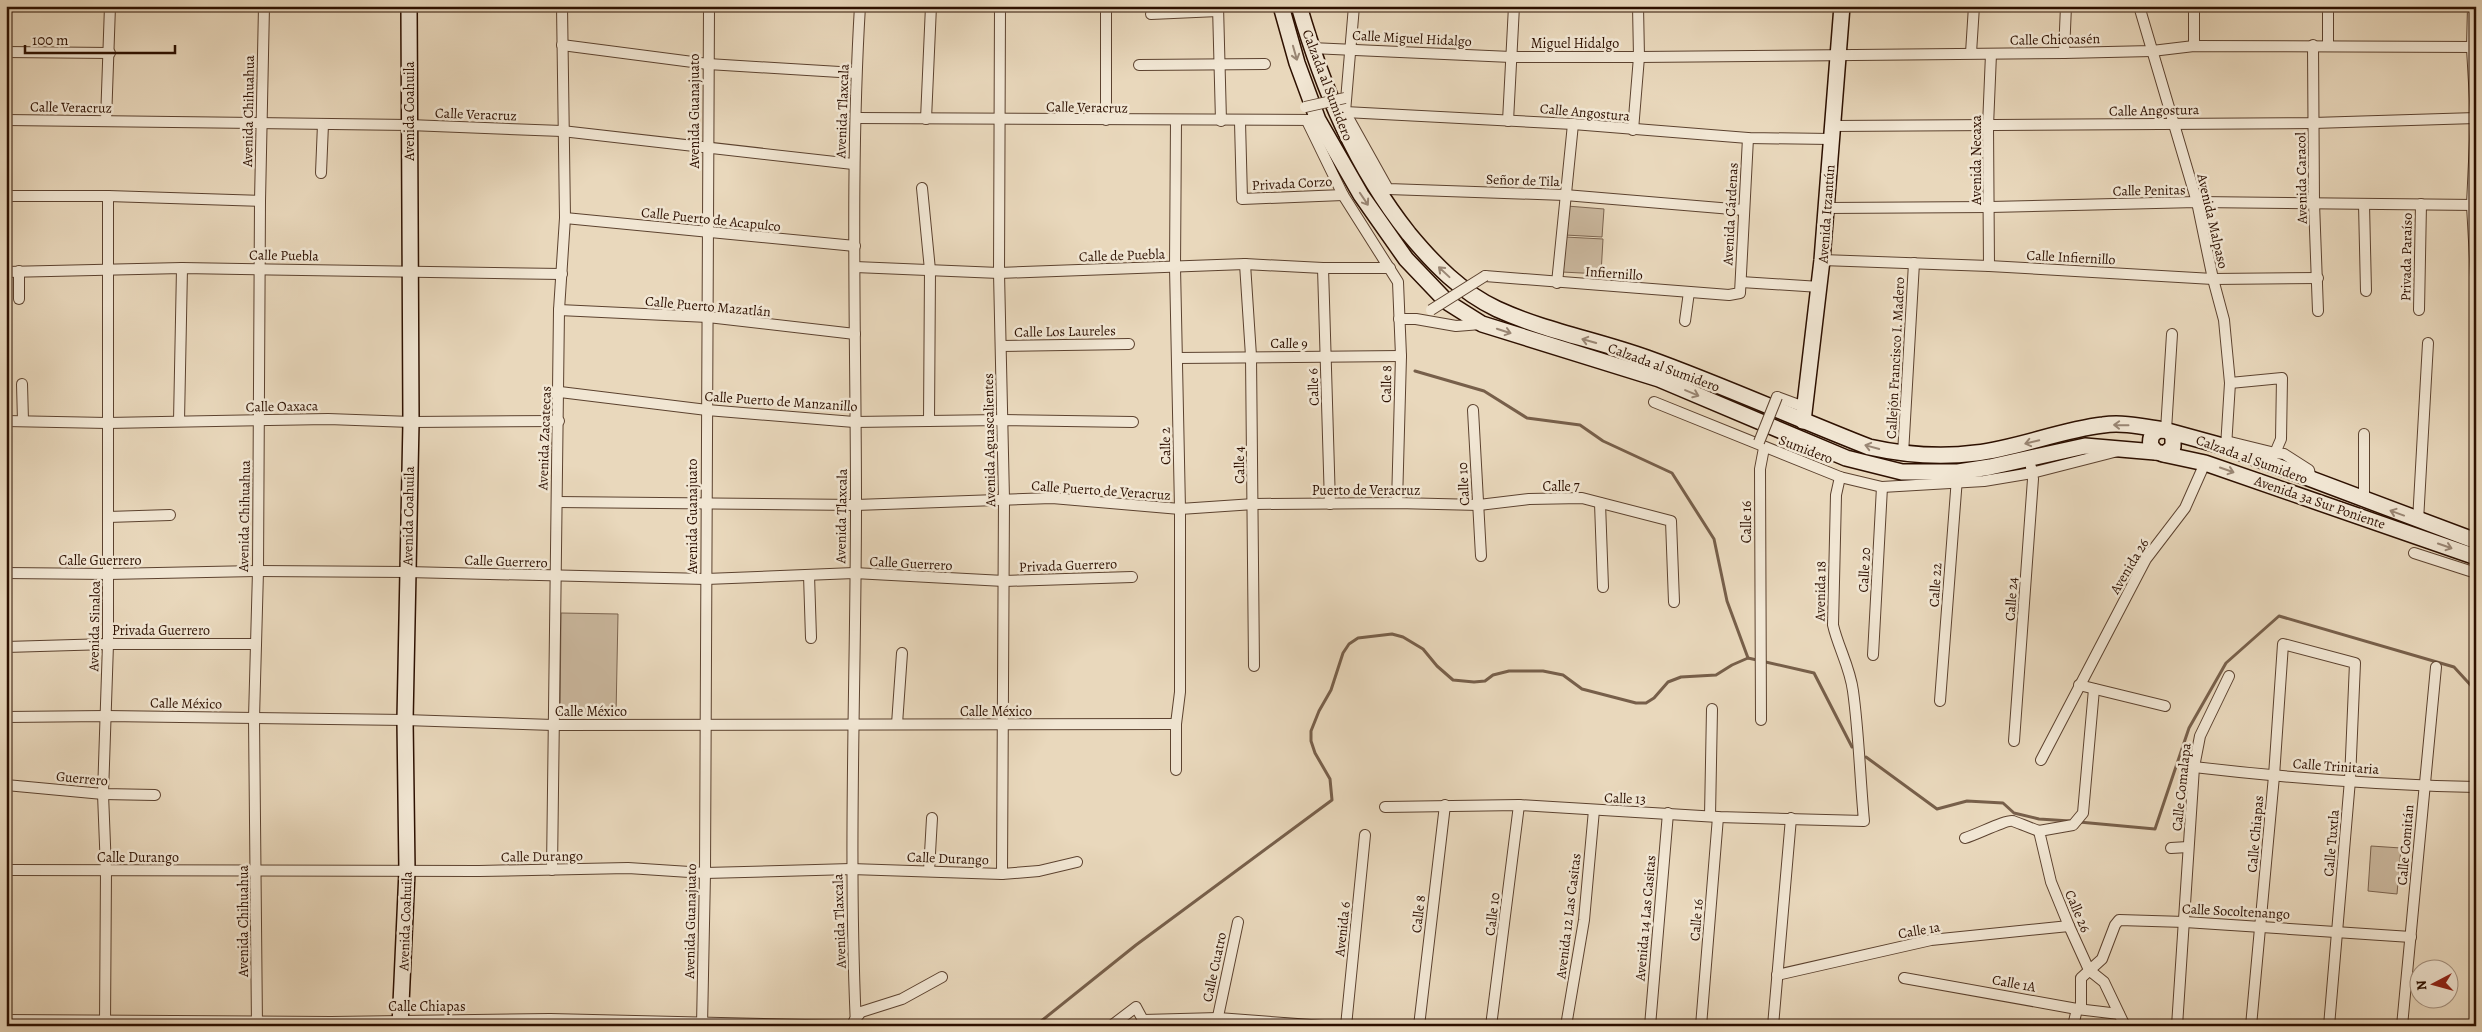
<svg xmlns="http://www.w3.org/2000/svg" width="2482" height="1032" font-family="Alegreya,serif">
  <rect width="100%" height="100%" fill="#e9d8bc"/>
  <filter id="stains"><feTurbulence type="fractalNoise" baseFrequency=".004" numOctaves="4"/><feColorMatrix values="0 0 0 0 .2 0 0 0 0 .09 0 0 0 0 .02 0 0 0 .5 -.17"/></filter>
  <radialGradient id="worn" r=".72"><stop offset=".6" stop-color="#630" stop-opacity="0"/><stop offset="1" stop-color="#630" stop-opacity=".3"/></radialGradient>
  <g fill="#c9b69c" stroke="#7b634e">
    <polygon points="1567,206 1604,209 1602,237 1565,235"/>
    <polygon points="1565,237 1603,239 1601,274 1562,272"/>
    <polygon points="561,613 618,614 616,715 560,714"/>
    <polygon points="2371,846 2401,848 2397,894 2368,891"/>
  </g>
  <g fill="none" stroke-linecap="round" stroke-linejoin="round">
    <g stroke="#775f4a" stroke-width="3">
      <polyline points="1415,371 1484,391 1527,418 1580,425 1603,441 1672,473 1714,539 1727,601 1748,658"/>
      <polyline points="1866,757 1937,809 1967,801 2003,803 2014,813 2039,819 2070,821"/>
      <polyline points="2079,822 2155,829 2189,728 2226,663 2279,616 2454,667 2476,691"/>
      <polyline points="1035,1026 1136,945 1332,800 1330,779 1315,753 1311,741 1311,731 1319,711 1331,690 1343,653 1349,644 1358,638 1392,634 1403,637 1423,649 1437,666 1453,680 1474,682 1485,681 1493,675 1509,671 1543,671 1563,675 1582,689 1636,703 1646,703 1654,698 1668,682 1681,677 1716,675 1732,665 1748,658 1814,673 1852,747"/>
    </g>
    <g stroke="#5c422f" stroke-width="12">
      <g id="street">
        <polyline points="1000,6 999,273 1004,499 1002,874"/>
        <polyline points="1218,6 1221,121"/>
        <polyline points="1354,6 1345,112 1388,189 1565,195 1744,210"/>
        <polyline points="2139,6 2197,202 2213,279 2224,320 2230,383 2226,447"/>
        <polyline points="2328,6 2328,45"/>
        <polyline points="2473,6 2472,48 2476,118 2472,205 2476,277"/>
        <polyline points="1151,14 1218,11"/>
        <polyline points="562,45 708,64 856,73"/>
        <polyline points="2313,45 2314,203 2318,311"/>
        <polyline points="2194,46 2194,6"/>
        <polyline points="1311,48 1511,57 1639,57 2064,53 2152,51 2194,46 2476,47"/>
        <polyline points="6,52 110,53"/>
        <polyline points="1971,53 1974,6"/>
        <polyline points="2064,53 2066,6"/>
        <polyline points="1139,65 1265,64"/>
        <polyline points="1340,115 1345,112 1573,124 1748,138 1831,139"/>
        <polyline points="856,118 1318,120"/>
        <polyline points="926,119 931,6"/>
        <polyline points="6,120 409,125 562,131 853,164"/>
        <polyline points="1106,120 1106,6"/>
        <polyline points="106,121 110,6"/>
        <polyline points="1307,121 1343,195 1398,282 1401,356 1397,503"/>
        <polyline points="1508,121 1514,6"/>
        <polyline points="1240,122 1242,199 1343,195"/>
        <polyline points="1832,126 2313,123 2476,118"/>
        <polyline points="1633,130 1639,57 1638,6"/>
        <polyline points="321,173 323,124"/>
        <polyline points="922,188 930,270 929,421"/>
        <polyline points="6,196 108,196 260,201"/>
        <polyline points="2364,204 2366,291"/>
        <polyline points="1827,208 1990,207 2197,202 2476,205"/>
        <polyline points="565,218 855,246"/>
        <polyline points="1822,260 1989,266 2213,279 2318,278"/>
        <polyline points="1245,264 1251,356 1254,666"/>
        <polyline points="1989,266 1988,126 1991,54"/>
        <polyline points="855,267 999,273 1245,264 1323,268 1390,268"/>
        <polyline points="1323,268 1330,504"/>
        <polyline points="19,271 19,299"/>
        <polyline points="6,272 182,268 562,274"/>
        <polyline points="1485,276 1729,295 1740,293 1748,138"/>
        <polyline points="1741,282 1820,287"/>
        <polyline points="1557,283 1573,124"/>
        <polyline points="559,310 708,317 855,334"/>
        <polyline points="2419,310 2421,204"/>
        <polyline points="1399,319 1416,319 1456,326 1481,324"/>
        <polyline points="1685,321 1689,292"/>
        <polyline points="1001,346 1129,344"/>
        <polyline points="1177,358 1401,356"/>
        <polyline points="2230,383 2282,378 2281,439 2275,453 2284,454 2309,470 2311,480"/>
        <polyline points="22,384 23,421"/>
        <polyline points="560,392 707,410 854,422 1002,420 1133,422"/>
        <polyline points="1777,397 1804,407"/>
        <polyline points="1654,402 1840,477 1882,487 1984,481 2032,473 2118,451"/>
        <polyline points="1473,410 1481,556"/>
        <polyline points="6,421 107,423 328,419 411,422 559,421"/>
        <polyline points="179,421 182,268"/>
        <polyline points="2166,430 2172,334"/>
        <polyline points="2226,441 2275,453"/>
        <polyline points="1903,454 1914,263"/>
        <polyline points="2364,501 2364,434"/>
        <polyline points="557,502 856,505 1052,498 1180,509 1254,504 1397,503 1479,505 1529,499 1582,498 1671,521 1674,602"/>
        <polyline points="1600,503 1603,587"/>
        <polyline points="108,517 170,515"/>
        <polyline points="2418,521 2428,343"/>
        <polyline points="2414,553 2476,573"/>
        <polyline points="6,573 108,574 258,571 407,572 706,579 854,573 1004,581 1132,577"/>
        <polyline points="809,575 811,638"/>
        <polyline points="6,647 108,644 256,644"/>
        <polyline points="1873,655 1882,487"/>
        <polyline points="2079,685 2165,706"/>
        <polyline points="2094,689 2083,813 2073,825 2039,831 2051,882 2069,926 2089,970 2104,982 2125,1026"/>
        <polyline points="1940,701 1957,478"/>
        <polyline points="6,717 106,716 405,720 553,725 1176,724"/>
        <polyline points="1761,720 1760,469 1764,448"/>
        <polyline points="897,724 902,653"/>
        <polyline points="2014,741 2033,479 2031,467"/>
        <polyline points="2041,760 2146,559 2185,508 2205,463"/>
        <path d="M2194 767C2288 778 2382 785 2476 787"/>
        <polyline points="1176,770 1176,724 1180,692 1180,509 1175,267 1176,121"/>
        <polyline points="6,785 103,794 155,795"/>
        <path d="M1385 807 1519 805 1718 817 1864 821C1860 778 1859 734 1853 691 1850 667 1838 647 1833 625L1836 495 1840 477"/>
        <polyline points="1710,816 1712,709"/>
        <path d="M1965 838C1976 835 2007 819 2013 821 2021 824 2030 828 2039 831"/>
        <polyline points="2171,848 2188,847"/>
        <polyline points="6,870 479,871 628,868 705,873 851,869 1002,874 1039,871 1077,862"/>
        <polyline points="552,870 559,310 565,218 562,6"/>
        <polyline points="929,871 932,818"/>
        <polyline points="1777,975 1931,940 2069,926"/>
        <polyline points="1904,978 2077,1009 2119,1014"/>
        <polyline points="6,1020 331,1022 550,1019 848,1026"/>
        <polyline points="1143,1020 1218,1018 1324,1026"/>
        <polyline points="854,1021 861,1012 902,999 942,977"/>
        <polyline points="105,1025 106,870 103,794 108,644 108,196"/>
        <polyline points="257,1026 254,718 258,571 260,201 264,6"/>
        <polyline points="702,1026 705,873 709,6"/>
        <path d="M856 1026C848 851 856 677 856 503 856 338 850 172 860 6"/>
        <polyline points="1111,1026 1136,1007 1143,1020 1142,1026"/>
        <polyline points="1216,1026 1238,922"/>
        <polyline points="1346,1026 1365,835"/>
        <polyline points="1419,1026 1445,805"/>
        <polyline points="1491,1026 1519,805"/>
        <polyline points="1566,1026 1584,920 1594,810"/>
        <polyline points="1650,1026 1668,813"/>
        <polyline points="1701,1026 1718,817"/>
        <polyline points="1773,1026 1791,818"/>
        <polyline points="2073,1026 2077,1009 2081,1006 2081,978 2102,959 2115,925 2119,920 2185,922 2411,937"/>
        <polyline points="2177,1026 2194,767 2200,736 2229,676"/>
        <polyline points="2251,1026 2274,776 2283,644 2355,663 2350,780 2329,1026"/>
        <polyline points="2402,1026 2436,667"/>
      </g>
    </g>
    <g stroke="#2d1000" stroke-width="18">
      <g id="secondary">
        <polyline points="1281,6 1297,63 1318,120 1361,195 1406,259 1447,302 1482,324 1659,379 1846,458 1902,472 1958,472 1990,467 2085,446 2155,452"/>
        <path d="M1299 6C1323 89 1355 166 1409 234 1434 264 1461 292 1497 309 1545 331 1597 340 1647 358 1722 385 1795 418 1869 447 1905 455 1939 458 1976 453 2019 448 2060 430 2103 425 2123 422 2144 427 2164 430"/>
        <polyline points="1803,421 1822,260 1842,6"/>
        <path d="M2168 431 2173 436V447L2165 454 2156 452 2151 446C2149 436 2154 430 2164 430L2226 447 2476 541"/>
        <polyline points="2163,454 2205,463 2476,557"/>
        <polyline points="400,1026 407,871 405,720 411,422 409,6"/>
      </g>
    </g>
    <use href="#street" stroke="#f1e6d3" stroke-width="10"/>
    <use href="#secondary" stroke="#f1e6d3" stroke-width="15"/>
    <g stroke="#5c422f" stroke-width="12" stroke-linecap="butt">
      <g id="street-bridge">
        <polyline points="1305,107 1345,98"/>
        <polyline points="1431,310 1485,276"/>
        <polyline points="1759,442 1777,397"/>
      </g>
    </g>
    <use href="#street-bridge" stroke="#f1e6d3" stroke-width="10"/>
  </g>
  <defs><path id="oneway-shaft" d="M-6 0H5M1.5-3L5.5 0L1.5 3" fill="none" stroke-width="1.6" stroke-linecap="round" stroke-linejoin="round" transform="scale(1.25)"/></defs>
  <g stroke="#998674">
    <use href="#oneway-shaft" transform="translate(1295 53) rotate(74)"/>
    <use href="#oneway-shaft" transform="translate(1364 199) rotate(56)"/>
    <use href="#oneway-shaft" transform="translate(1444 272) rotate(-137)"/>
    <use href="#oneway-shaft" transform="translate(1504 331) rotate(18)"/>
    <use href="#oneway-shaft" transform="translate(1589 341) rotate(-164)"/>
    <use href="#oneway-shaft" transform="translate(1692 393) rotate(23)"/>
    <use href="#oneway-shaft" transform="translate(2121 425) rotate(-179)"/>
    <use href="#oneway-shaft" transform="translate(2032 442) rotate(166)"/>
    <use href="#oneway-shaft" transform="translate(1872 447) rotate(-165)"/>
    <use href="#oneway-shaft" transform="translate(2227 470) rotate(19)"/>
    <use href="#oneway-shaft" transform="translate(2397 513) rotate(-160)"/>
    <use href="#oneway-shaft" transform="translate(2445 546) rotate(19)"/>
  </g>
  <g text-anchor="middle" stroke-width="5" stroke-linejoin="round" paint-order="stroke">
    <g font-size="14" fill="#2d1000" stroke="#f1e6d3">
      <text transform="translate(1412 38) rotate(3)" y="5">Calle Miguel Hidalgo</text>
      <text transform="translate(2055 39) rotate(-1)" y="5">Calle Chicoasén</text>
      <text x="1575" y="48">Miguel Hidalgo</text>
      <text transform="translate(1328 85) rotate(69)" y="5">Calzada al Sumidero</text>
      <text transform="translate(71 107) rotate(1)" y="5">Calle Veracruz</text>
      <text transform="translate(1087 107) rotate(1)" y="5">Calle Veracruz</text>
      <text transform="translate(2154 110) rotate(-1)" y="5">Calle Angostura</text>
      <text transform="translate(248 111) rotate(-89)" y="5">Avenida Chihuahua</text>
      <text transform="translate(409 111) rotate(-90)" y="5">Avenida Coahuila</text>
      <text transform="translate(694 111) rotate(-90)" y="5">Avenida Guanajuato</text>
      <text transform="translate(842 111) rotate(-88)" y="5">Avenida Tlaxcala</text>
      <text transform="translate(1585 112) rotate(5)" y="5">Calle Angostura</text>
      <text transform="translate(476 114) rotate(2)" y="5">Calle Veracruz</text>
      <text transform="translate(1976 160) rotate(-90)" y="5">Avenida Necaxa</text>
      <text transform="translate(2301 178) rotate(-91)" y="5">Avenida Caracol</text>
      <text transform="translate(1523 180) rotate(2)" y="5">Señor de Tila</text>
      <text transform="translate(1292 183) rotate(-3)" y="5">Privada Corzo</text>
      <text transform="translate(2149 190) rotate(-1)" y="5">Calle Penitas</text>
      <text transform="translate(1730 214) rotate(-87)" y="5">Avenida Cárdenas</text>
      <text transform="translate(1826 214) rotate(-86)" y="5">Avenida Itzantún</text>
      <text transform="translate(711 219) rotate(6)" y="5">Calle Puerto de Acapulco</text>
      <text transform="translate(2213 221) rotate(77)" y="5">Avenida Malpaso</text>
      <text transform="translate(284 255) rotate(1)" y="5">Calle Puebla</text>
      <text transform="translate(1122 255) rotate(-2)" y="5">Calle de Puebla</text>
      <text transform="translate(2071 257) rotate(3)" y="5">Calle Infiernillo</text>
      <text transform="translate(2406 257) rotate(-89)" y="5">Privada Paraíso</text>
      <text transform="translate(1614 273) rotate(4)" y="5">Infiernillo</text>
      <text transform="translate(708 306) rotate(5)" y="5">Calle Puerto Mazatlán</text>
      <text transform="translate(1065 331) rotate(-1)" y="5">Calle Los Laureles</text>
      <text transform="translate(1289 343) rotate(1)" y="5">Calle 9</text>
      <text transform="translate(1895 358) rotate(-87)" y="5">Callejón Francisco I. Madero</text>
      <text transform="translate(1664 367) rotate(20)" y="5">Calzada al Sumidero</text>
      <text transform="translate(1386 384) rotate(-89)" y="5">Calle 8</text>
      <text transform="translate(1313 387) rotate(-92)" y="5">Calle 6</text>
      <text transform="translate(781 401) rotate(4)" y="5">Calle Puerto de Manzanillo</text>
      <text transform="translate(282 406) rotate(-1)" y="5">Calle Oaxaca</text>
      <text transform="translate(544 438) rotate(-88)" y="5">Avenida Zacatecas</text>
      <text transform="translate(989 440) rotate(-91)" y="5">Avenida Aguascalientes</text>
      <text transform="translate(1165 446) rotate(-91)" y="5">Calle 2</text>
      <text transform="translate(1806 449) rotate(21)" y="5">Sumidero</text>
      <text transform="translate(2252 459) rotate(20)" y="5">Calzada al Sumidero</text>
      <text transform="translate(1239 465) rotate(-91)" y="5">Calle 4</text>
      <text transform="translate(1463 484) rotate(-93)" y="5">Calle 10</text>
      <text x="1561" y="491">Calle 7</text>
      <text transform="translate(1101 490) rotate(4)" y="5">Calle Puerto de Veracruz</text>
      <text x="1366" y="495">Puerto de Veracruz</text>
      <text transform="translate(2320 502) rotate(19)" y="5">Avenida 3a Sur Poniente</text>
      <text transform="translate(244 516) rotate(-89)" y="5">Avenida Chihuahua</text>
      <text transform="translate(408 516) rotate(-89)" y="5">Avenida Coahuila</text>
      <text transform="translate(692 516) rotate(-90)" y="5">Avenida Guanajuato</text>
      <text transform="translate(841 516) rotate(-89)" y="5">Avenida Tlaxcala</text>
      <text transform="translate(1746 522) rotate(-90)" y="5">Calle 16</text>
      <text x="100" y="565">Calle Guerrero</text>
      <text transform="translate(506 561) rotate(2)" y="5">Calle Guerrero</text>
      <text transform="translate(911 563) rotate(3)" y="5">Calle Guerrero</text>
      <text transform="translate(1068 565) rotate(-2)" y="5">Privada Guerrero</text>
      <text transform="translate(2129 566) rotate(-59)" y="5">Avenida 26</text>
      <text transform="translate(1864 570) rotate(-87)" y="5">Calle 20</text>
      <text transform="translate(1935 585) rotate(-86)" y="5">Calle 22</text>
      <text transform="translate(1820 591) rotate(-89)" y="5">Avenida 18</text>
      <text transform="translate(2011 599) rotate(-86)" y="5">Calle 24</text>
      <text transform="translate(94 626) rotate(-89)" y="5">Avenida Sinaloa</text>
      <text x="161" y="635">Privada Guerrero</text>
      <text transform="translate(186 703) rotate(1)" y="5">Calle México</text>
      <text x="591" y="716">Calle México</text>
      <text x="996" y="716">Calle México</text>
      <text transform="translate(2336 766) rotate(4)" y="5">Calle Trinitaria</text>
      <text transform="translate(82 778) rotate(5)" y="5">Guerrero</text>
      <text transform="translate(2181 787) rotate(-84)" y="5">Calle Comalapa</text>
      <text transform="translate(1625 798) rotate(2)" y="5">Calle 13</text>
      <text transform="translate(2255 834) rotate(-85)" y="5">Calle Chiapas</text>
      <text transform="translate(2331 843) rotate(-85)" y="5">Calle Tuxtla</text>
      <text transform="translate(2405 845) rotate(-85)" y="5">Calle Comitán</text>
      <text transform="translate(542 856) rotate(-1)" y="5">Calle Durango</text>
      <text x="138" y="862">Calle Durango</text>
      <text transform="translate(948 858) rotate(2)" y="5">Calle Durango</text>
      <text transform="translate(2078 911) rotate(67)" y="5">Calle 26</text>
      <text transform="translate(2236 911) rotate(3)" y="5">Calle Socoltenango</text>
      <text transform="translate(1418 914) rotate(-83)" y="5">Calle 8</text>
      <text transform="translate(1492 914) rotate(-83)" y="5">Calle 10</text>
      <text transform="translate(1568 916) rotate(-83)" y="5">Avenida 12 Las Casitas</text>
      <text transform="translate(1645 918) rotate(-85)" y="5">Avenida 14 Las Casitas</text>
      <text transform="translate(1696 920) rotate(-85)" y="5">Calle 16</text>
      <text transform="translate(243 921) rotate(-90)" y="5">Avenida Chihuahua</text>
      <text transform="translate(405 921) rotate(-88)" y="5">Avenida Coahuila</text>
      <text transform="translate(690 921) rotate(-89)" y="5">Avenida Guanajuato</text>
      <text transform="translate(839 921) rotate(-92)" y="5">Avenida Tlaxcala</text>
      <text transform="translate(1342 929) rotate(-84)" y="5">Avenida 6</text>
      <text transform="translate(1919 930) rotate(-10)" y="5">Calle 1a</text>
      <text transform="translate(1214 967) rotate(-78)" y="5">Calle Cuatro</text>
      <text transform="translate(2014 983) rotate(10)" y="5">Calle 1A</text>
      <text x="427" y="1011">Calle Chiapas</text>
    </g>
  </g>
  <rect width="2482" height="1032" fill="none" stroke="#e9d8bc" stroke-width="25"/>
  <rect x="8" y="8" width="2467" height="1017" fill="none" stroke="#2d1000" stroke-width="2.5"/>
  <rect x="12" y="12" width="2457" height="1007" fill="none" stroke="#2d1000"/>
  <g transform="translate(2434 984) rotate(264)"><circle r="24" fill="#f1e6d3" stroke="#a3907f"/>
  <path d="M0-4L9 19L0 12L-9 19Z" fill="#8f2418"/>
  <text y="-8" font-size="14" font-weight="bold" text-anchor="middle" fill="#2d1000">N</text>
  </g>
  <path d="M25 45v8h150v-8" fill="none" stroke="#2d1000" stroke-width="2.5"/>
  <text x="32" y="45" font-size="15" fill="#2d1000" stroke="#f1e6d3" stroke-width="4" paint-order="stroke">100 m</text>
  <rect width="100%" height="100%" filter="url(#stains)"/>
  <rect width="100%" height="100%" fill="url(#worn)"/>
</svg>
